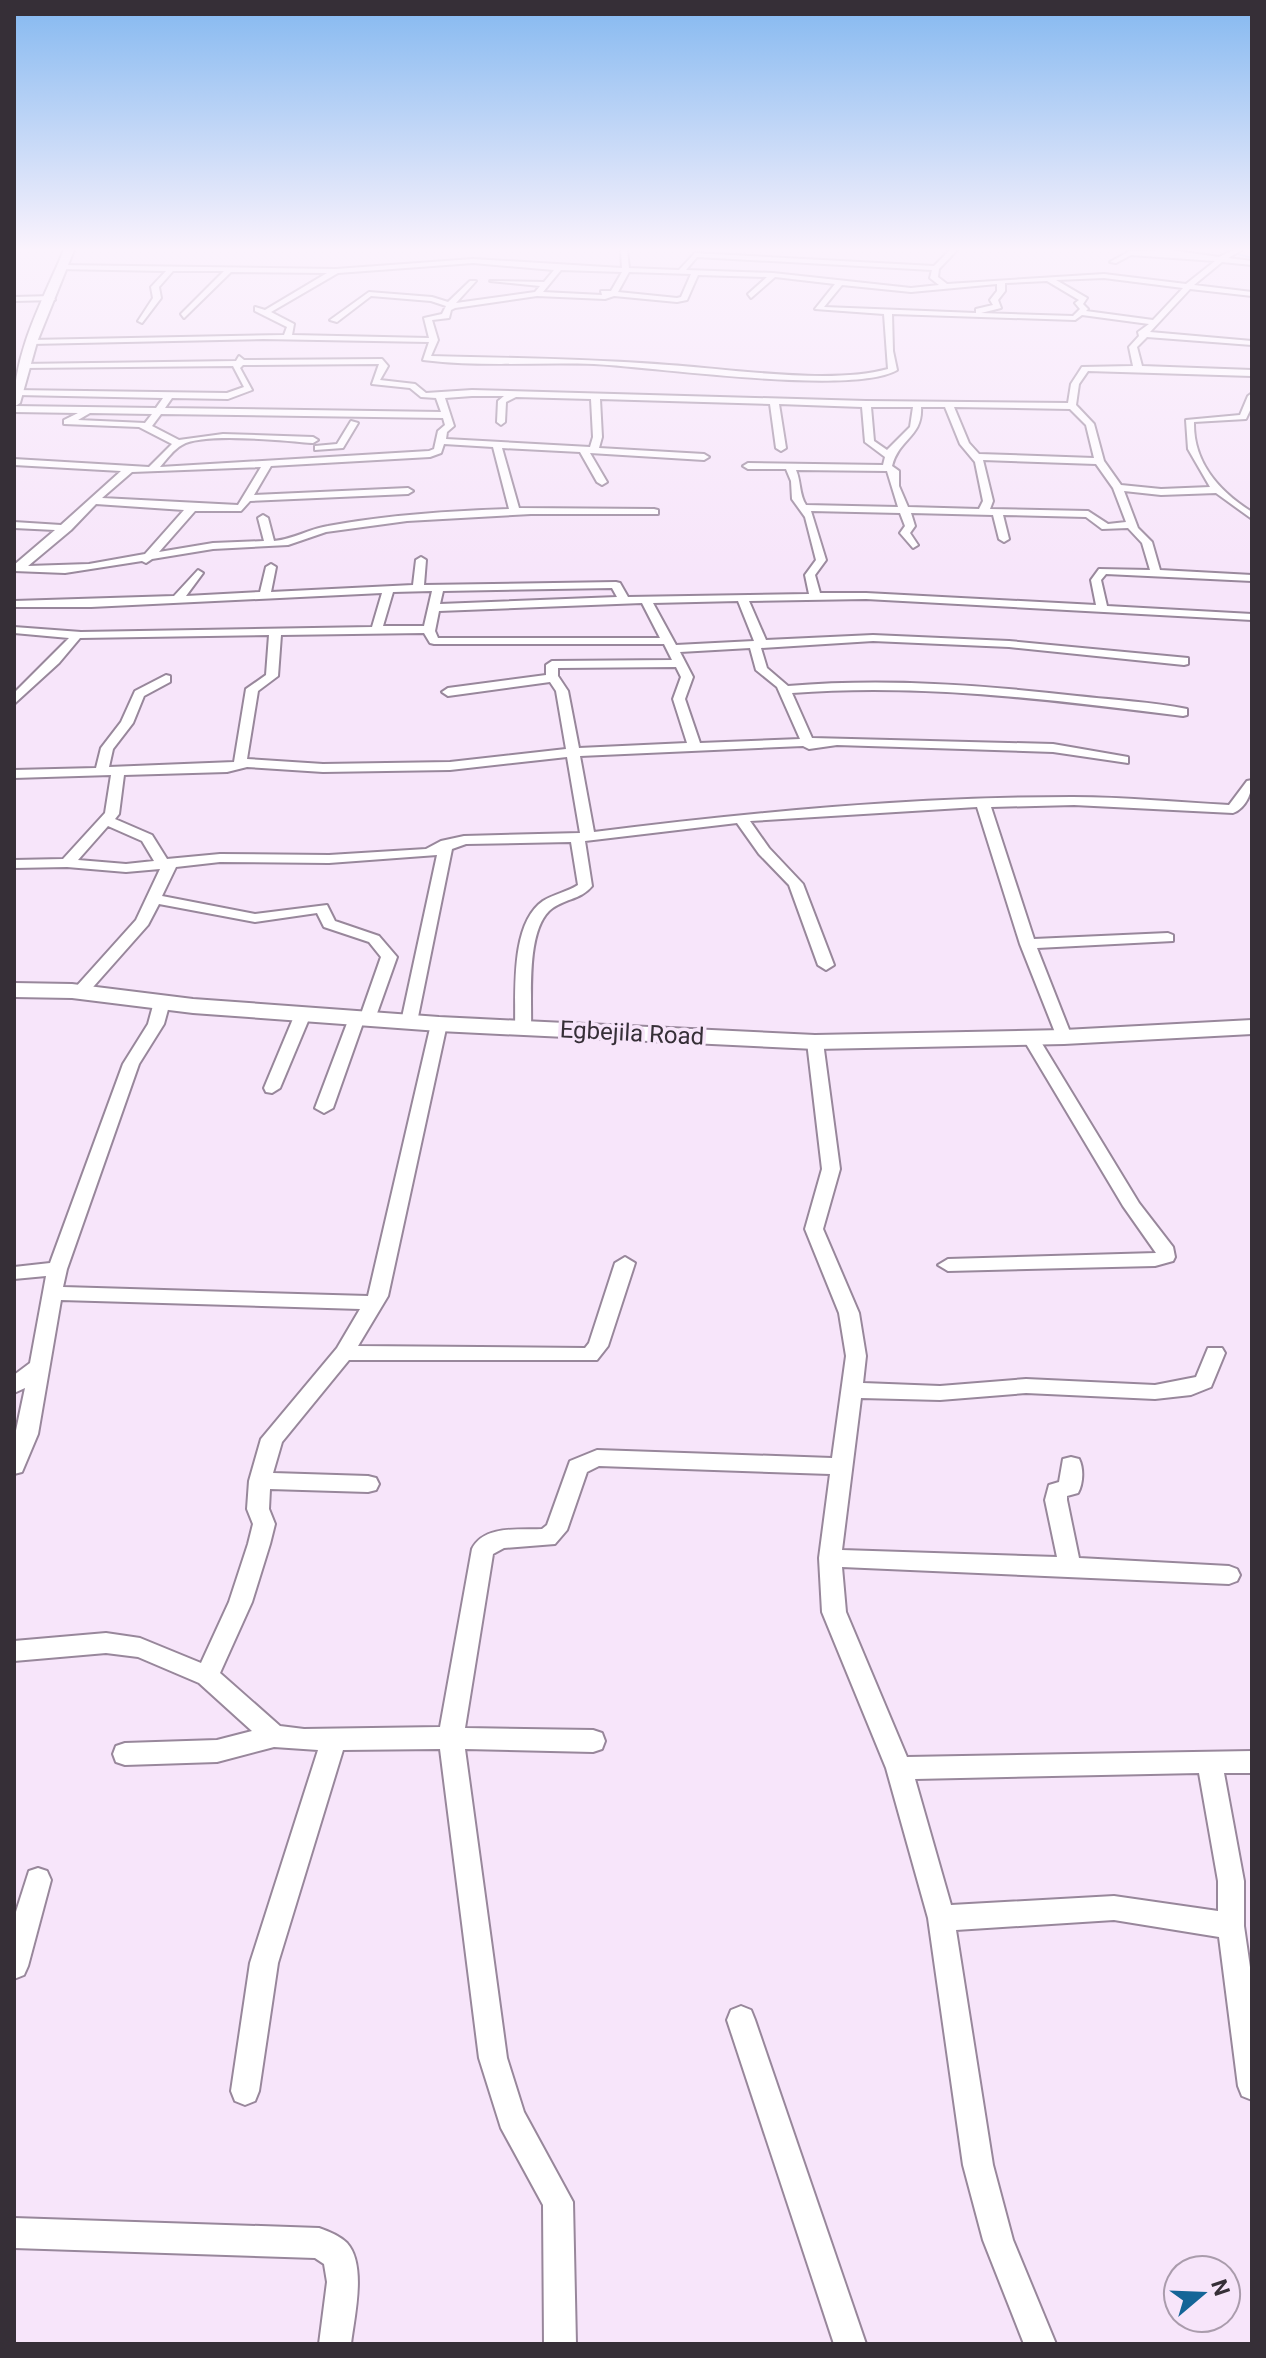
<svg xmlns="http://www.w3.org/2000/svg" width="1266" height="2358" font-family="Roboto,sans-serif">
  <rect width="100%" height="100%" fill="#f7e5fa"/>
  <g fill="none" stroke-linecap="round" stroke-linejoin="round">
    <polyline stroke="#8fbdfc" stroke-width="2" points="1224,250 1252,258"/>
    <g stroke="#98879b" stroke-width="4">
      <g id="street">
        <path d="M621 250H627L629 268 679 270 695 253 934 266 950 250H957L939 269 938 277 947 284 1104 274 1186 284 1215 261 1131 255 1116 263 1110 262 1130 251 1169 250 1219 257 1234 250H1242L1228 258 1252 261V265L1222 262 1194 285 1252 292V296L1190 289 1150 332 1252 341V345L1147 337 1137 347 1142 366 1252 370V376L1088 371 1079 384 1076 405 1094 424 1104 461 1121 485 1161 489 1210 487 1188 449 1186 420 1240 415 1248 396 1252 393V406L1246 419 1194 422C1193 463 1220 492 1252 512V519L1216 493 1161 495 1124 491 1138 528 1152 542 1160 570 1252 575V581L1106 574 1101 580 1107 606 1252 614V620L866 599 749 601 766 640 873 635 1009 641 1188 658V664L1184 665 1009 647 873 641 761 648 767 668 788 686C886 678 981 685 1077 696 1114 700 1152 702 1187 709V715L1183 716C1053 700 923 683 792 693L812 738 1053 744 1128 757V763L1053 752 837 745 809 749 803 746 580 756 594 832C753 812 912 797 1072 797 1124 797 1177 802 1229 805L1247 781 1252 780C1252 793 1246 808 1233 813L1074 805 991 807 1034 939 1168 933 1173 935V941L1037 948 1072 1037 1064 1042 1058 1040 1020 944 977 807 750 821 769 848 803 884 834 965 826 970 818 965 789 885 759 854 737 823 585 841 592 886C581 900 562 899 549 911 526 934 532 997 531 1028L523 1033 515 1028C516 992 510 924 543 901 554 894 567 892 578 885L571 842 466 844 452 849 417 1022 409 1027 401 1022 437 855 329 863 220 862 176 867 162 896 255 914 327 905 335 921 379 936 397 957 375 1019 373 1022 363 1023 333 1108 324 1113 315 1108 349 1018 351 1015 361 1014 381 957 369 942 324 927 317 913 255 922 159 904 148 925 86 995H74L72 992 74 989 136 920 160 869 126 872 67 867 14 868V860L63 859 105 813 111 775 14 778V770L96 768 101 748 121 722 135 691 166 675 170 676V682L144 696 133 723 113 749 109 767 234 762 246 689 266 675 269 635 80 638 59 663 14 704V693L69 638 14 633V627L81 632 372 627 382 593 91 607H14V601L174 596 198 570 203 573 186 596 260 592 266 567 271 564 276 567 271 592 413 585 416 560 421 557 426 560 424 585 616 582 620 583 628 597 809 594 805 575 816 560 805 517 792 499 791 481 786 469H748L743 466 748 463 883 465 885 457 865 442 862 407 779 404 786 448 781 451 776 448 770 404 600 399 602 437 599 448 704 454 709 457 704 460 590 453 607 482 602 485 597 482 580 452 502 448 519 508 654 509 658 510V514H531L407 521 326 532 288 545 213 549 152 559 146 563 142 561 65 573 14 571V565L55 530 14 528V522L61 525 121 471 14 465V459L149 467 172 444 139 427 64 424V420L78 413 14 412V406L156 408 163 398 17 395 14 390 227 393 244 387 233 366 24 368 21 364 236 361 239 356 244 360 382 359 388 366 380 380 415 384 426 393 472 390 866 401 1068 403 1071 384 1082 367 1133 366 1129 347 1139 336 1138 332 1149 324 1082 315 1075 320 892 314 893 351 897 370C852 396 656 367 594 364 538 362 479 367 423 360L429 342 263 339 31 344 27 342 31 340 284 335 287 327 255 311V307L265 310 327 273 231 272 184 318 181 314 224 271H173L159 287 161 298 142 323 138 321 153 298 151 287 166 271 58 269 61 265 336 269 473 259 622 268ZM697 257 932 270 930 278 939 285 911 288 773 273 686 270ZM473 263 554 270 544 282 490 281 540 286 535 292 456 303 476 281H470L448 302 432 297 369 292 330 320 337 322 371 296 431 301 446 306 442 314 424 318 429 338 292 335 294 324 271 312 338 273ZM561 270 622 272 611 291H601L602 295 543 292ZM629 272 691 274 681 297 677 298 618 292ZM698 275 767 277 748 294 751 298 775 277 835 284 815 309 884 314 888 369C831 385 731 369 669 365 590 359 511 358 431 356L438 340 432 320 449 318 451 310 455 308 537 296 605 299 614 296 677 302 687 300ZM1104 278 1183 288 1153 320 1086 311 1088 309 1083 304 1087 298 1056 280ZM1047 281 1079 300 1075 303 1080 309 1073 316 981 313 1001 308 998 300 1005 291V283ZM997 284V291L990 300 993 305 976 309V313L824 307 842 285 911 292ZM379 364 372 384 410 388 421 397 436 398 441 412 165 408 172 398 228 399 252 390 240 368 243 365ZM472 396H504L498 401 497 422 501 425 505 422 506 402 516 397 591 399 593 437 590 447 446 439 447 432 454 426 445 398ZM871 407H913L910 427 887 450 874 441ZM921 407H945L960 444 975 462 983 501 979 509 908 507 899 486V471L892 466C899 438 923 437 921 407ZM954 407 1070 409 1086 425 1094 458 979 454 969 443ZM90 413 152 414 145 423 78 420ZM161 414 443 418 445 425 438 431 434 449 429 451 160 467C166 460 174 449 182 445 204 432 285 441 313 443L318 440 313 437 223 434 179 440 152 426ZM444 444 493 447 509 509C449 511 387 515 328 526 309 529 294 539 274 541L268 518 263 515 258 518 264 541 213 543 159 552 195 511H241L250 501 408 494 413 491 408 488 254 495 271 466 430 457 441 453ZM983 460 1096 464 1113 488 1126 522 1108 524 1088 511 990 509 993 501ZM261 467 238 505 102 498 132 472ZM796 470 887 471 898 507 806 505C799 495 801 481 796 470ZM96 504 184 510 145 554 89 564 28 566 71 530ZM811 511 900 513 905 526 900 533 913 548 918 545 910 533 915 526 911 513 993 515 999 539 1004 542 1009 539 1003 515 1086 517 1102 529 1128 528 1142 543 1150 570 1099 569 1091 580 1096 605 866 593H820L815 575 826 560ZM612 588 617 597 440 604 443 591ZM432 591 424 626H383L393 592ZM738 601 754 641 676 645 653 603ZM642 603 660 638H438L435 631 439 611ZM424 633 430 643 434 644H664L672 660 552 661 546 665V675L448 688 442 692 448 696 550 682 556 691 566 749 450 762 323 764 247 759 258 691 278 676 281 635ZM750 648 756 670 777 687 800 739 700 743 685 699 693 677 680 652ZM676 667 681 677 673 699 687 743 579 748 568 691 558 676V668ZM567 757 580 833 464 836 441 841 426 849 329 855 220 854 167 859 152 835 115 819 119 814 124 775 227 772 247 767 323 772 450 770ZM108 826 142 841 154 861 126 864 78 860Z"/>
        <polygon points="52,296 55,300 14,301 14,297"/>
        <polygon points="351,421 358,423 343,448 315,450 315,446 337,444"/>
        <path d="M162 997 170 1002 164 1024 139 1064 67 1269 63 1287 368 1296 431 1024 439 1019 447 1024 388 1296 358 1346 585 1348 589 1343 615 1263 625 1257 635 1263 608 1346 597 1360H349L282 1442 273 1473 368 1476 376 1478 379 1484 376 1490 368 1492 270 1489 269 1509 275 1524 270 1544 252 1602 220 1673 280 1726 304 1729 440 1727 472 1549C484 1525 519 1530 542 1529L547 1525 570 1461 597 1450 832 1458 846 1356 839 1313 805 1229 822 1169 807 1042 809 1039H821L823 1042 840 1169 823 1229 859 1313 866 1356 863 1383 940 1386 1026 1379 1155 1385 1196 1377 1208 1348H1222L1225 1353 1211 1387 1191 1395 1155 1399 1026 1393 940 1400 861 1398 842 1550 1057 1557 1045 1500 1049 1485 1059 1482 1063 1459 1071 1457 1079 1459C1084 1469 1083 1484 1078 1493L1067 1496V1500L1079 1558 1229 1566 1237 1569 1240 1575 1237 1581 1229 1584 842 1567 846 1612 907 1757 1252 1751V1773H1224L1244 1881V1926L1252 1981V2100L1242 2096 1238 2086 1219 1937 1114 1920 956 1930 993 2165 1013 2240 1056 2344H1024L983 2240 963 2165 928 1918 886 1768 822 1612 819 1558 830 1474 599 1466 587 1472 567 1530 555 1544 504 1548 493 1554 465 1728 593 1730 602 1733 605 1741 602 1749 593 1752 465 1749 507 2058 524 2112 573 2202 576 2344H544L543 2205 501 2128 479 2058 440 1749 343 1750 278 1963 259 2091 255 2101 245 2105 235 2101 231 2091 250 1963 318 1750 274 1747 217 1762 125 1765 116 1762 113 1754 116 1746 125 1743 217 1740 252 1731 199 1683 138 1657 106 1653 14 1661V1641L106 1633 140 1638 201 1663 229 1602 248 1544 253 1524 247 1509 249 1481 261 1439 337 1348 360 1309 61 1300 38 1434 22 1472 14 1474V1440L25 1388 14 1393V1375L30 1363 46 1276 14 1279V1267L50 1263 123 1064 148 1024 154 1002ZM1199 1773 1218 1881V1911L1114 1896 951 1905 915 1779Z"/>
        <polygon points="303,1009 311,1014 280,1088 272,1093 266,1092 264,1088 295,1014"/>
        <polygon points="1030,1032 1038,1037 1139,1203 1173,1247 1175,1257 1173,1261 1155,1266 948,1271 938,1265 948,1259 1156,1253 1123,1206 1022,1037"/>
        <polygon points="38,1868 47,1871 51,1880 28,1966 24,1975 14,1979 14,1918 29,1871"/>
        <polygon points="741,2006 751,2010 755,2020 866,2344 834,2344 727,2020 731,2010"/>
        <path d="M14 2218 319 2228C328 2231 340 2236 347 2243 367 2265 354 2318 351 2344H319L327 2282 324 2264 315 2258 14 2248Z"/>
      </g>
    </g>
    <g stroke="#98879b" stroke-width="4">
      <g id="secondary">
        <path d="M64 250H74L37 342 20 403 14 407C14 351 43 300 64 250Z"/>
        <polygon points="14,983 72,984 193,999 439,1017 815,1035 1064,1030 1252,1020 1252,1034 1064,1044 815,1049 439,1031 193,1013 72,998 14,997"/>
      </g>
    </g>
    <use href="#street" fill="#fff" fill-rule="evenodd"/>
    <use href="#secondary" fill="#fff" fill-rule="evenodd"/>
  </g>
  <linearGradient id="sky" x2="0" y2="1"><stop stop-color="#84b8f0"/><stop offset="0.43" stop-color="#fbf3fd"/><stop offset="1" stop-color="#fbf3fd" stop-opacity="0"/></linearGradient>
  <rect width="1266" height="580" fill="url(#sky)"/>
  <g text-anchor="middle" stroke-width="7" stroke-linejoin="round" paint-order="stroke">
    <g font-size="24" fill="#362f37" stroke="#f7e5fa">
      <text transform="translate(632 1033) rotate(3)" y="8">Egbejila Road</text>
    </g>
  </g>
  <rect width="1266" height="2358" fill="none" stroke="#362f37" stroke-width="32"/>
  <g transform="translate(1202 2294) rotate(71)"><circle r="38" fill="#f7e5fa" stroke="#aa9cac" stroke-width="2"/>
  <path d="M0-6L14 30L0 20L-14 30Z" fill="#146597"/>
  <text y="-12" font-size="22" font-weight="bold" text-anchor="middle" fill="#362f37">N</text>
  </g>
</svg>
